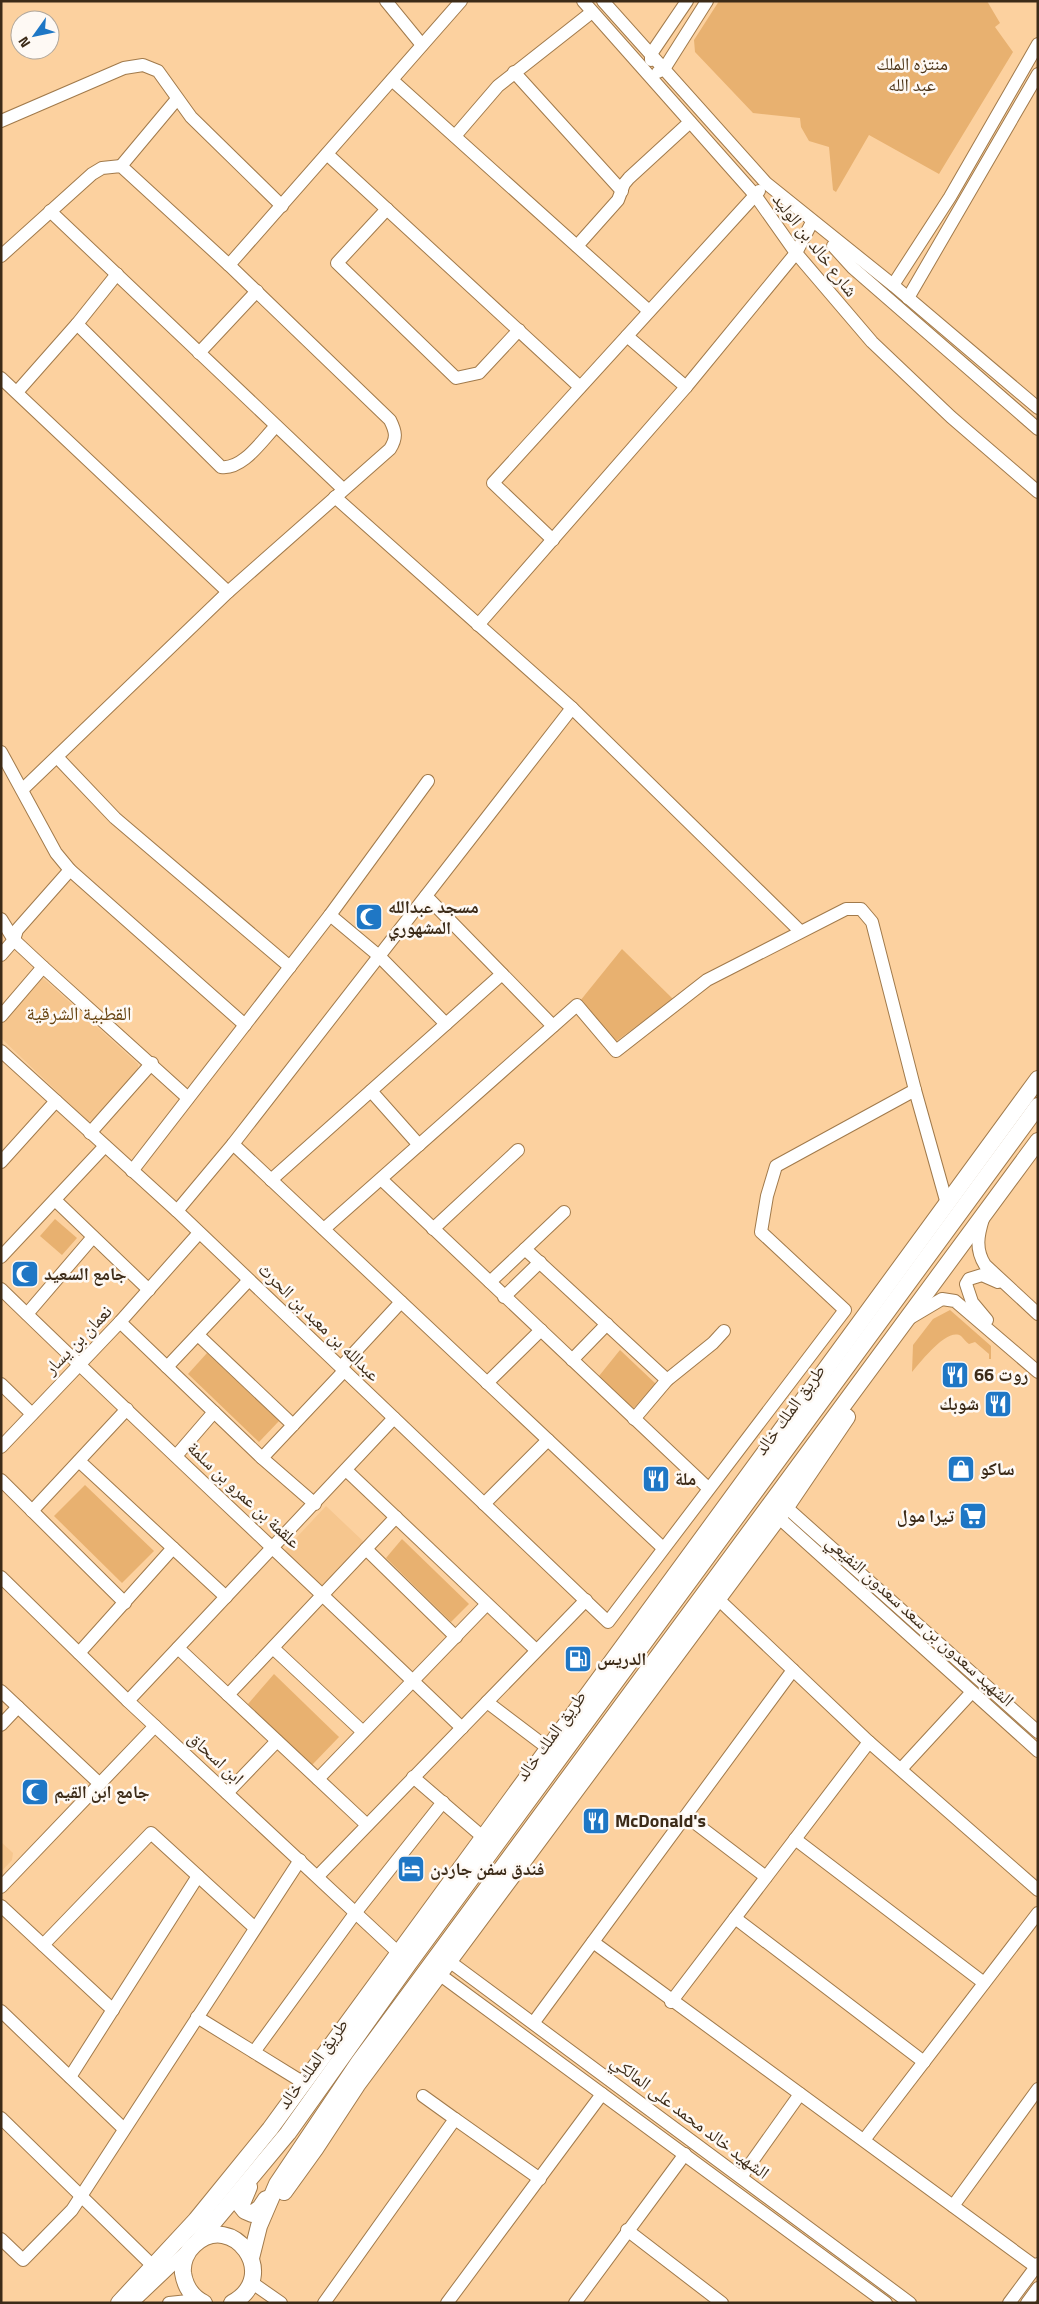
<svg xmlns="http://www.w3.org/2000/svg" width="1039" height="2304" font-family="'Titillium Web','Noto Naskh Arabic',sans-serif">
  <rect width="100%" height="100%" fill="#fcd19f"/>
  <g fill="#f6c68e">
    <polygon points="43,978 138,1064 138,1070 93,1120 88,1121 1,1038 1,1024 38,980"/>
    <polygon points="326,1506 365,1543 322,1588 283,1552"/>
    <polygon points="1,1842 13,1853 12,1860 1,1872"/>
  </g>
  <g fill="#e8b170">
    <polygon points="719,1 987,1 1000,23 995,27 1013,52 939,174 869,135 836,192 833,190 829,147 809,141 801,127 800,118 753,113 695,52 694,40"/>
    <polygon points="622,949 673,999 614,1043 580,1001"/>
    <polygon points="55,1219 77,1238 62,1255 40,1236"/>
    <path d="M950 1310 991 1346V1359H989V1354L975 1342 969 1344C966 1342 963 1338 961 1336 947 1327 920 1363 912 1372L913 1345 933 1319Z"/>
    <polygon points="620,1350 656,1384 632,1410 599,1376"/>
    <polygon points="207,1353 279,1421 259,1442 188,1374"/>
    <polygon points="85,1485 154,1551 122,1583 54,1516"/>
    <polygon points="402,1539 469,1604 451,1622 386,1558"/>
    <polygon points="274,1674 339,1737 312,1765 248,1704"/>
  </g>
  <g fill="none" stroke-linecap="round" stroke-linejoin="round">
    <g stroke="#a17a4b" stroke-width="14">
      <g id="minor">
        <polyline points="386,1 422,45"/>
        <polyline points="583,1 755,195 796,253 872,342 951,417 1038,492"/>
        <polyline points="603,1 766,183 893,285 1038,408"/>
        <polyline points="651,60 651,54 687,1"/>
        <polyline points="514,72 622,191"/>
        <polyline points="658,72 664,69 707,1"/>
        <polyline points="392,80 649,311"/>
        <polyline points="1,121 124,68 143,65 158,71 191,117 282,206"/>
        <polyline points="455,136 498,86 592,12"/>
        <polyline points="327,154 580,387"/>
        <polyline points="121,166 177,99"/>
        <polyline points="387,209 337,263 456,378 479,373 519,330"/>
        <polyline points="50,211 343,489"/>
        <polyline points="577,246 618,200 624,184 629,178 690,122"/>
        <polyline points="833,246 853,268 1038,429"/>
        <path d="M1 256 92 174 102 168 121 166 229 265 390 420C396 432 397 438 390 449L228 592 23 789"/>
        <polyline points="229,265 461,1"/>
        <path d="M117 274 77 324 221 467C243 470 262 440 276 426"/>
        <polyline points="893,285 950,197 1038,44"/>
        <polyline points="908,298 1038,74"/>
        <polyline points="627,336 686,387"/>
        <polyline points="199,353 257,291"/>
        <polyline points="1,378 228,592"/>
        <polyline points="17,392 77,324"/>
        <polyline points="335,497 572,708 800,931"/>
        <polyline points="553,540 493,483 759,191"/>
        <polyline points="478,625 686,387 796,253 812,222"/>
        <polyline points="1,752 56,853 70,870 245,1025"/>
        <polyline points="57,757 115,818 290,967"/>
        <polyline points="426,896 553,1026"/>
        <polyline points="330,915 379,956 446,1024"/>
        <polyline points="1,919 14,940 43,967 188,1098"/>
        <polyline points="1,955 14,940 17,930 70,870"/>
        <polyline points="1,1016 43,967"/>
        <polyline points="1,1051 177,1211 608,1622 845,1310 761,1232 767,1196 776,1166 915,1090 947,1204"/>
        <polyline points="371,1091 419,1145"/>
        <polyline points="90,1133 152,1063"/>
        <polyline points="233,1144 663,1548"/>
        <polyline points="1,1162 56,1101"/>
        <polyline points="132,1171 330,915 428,781"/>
        <polyline points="381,1179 708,1488"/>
        <polyline points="271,1180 502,974"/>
        <polyline points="55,1200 149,1290"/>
        <polyline points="177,1211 233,1144 572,708"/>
        <polyline points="564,1212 525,1249 667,1380"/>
        <path d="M983 1219C978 1235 975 1249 985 1265L1038 1314"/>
        <polyline points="324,1229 577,1005 616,1051 707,980 846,909 861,909 872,922 915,1090"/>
        <polyline points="433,1229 518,1150"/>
        <polyline points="1,1257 105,1146"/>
        <polyline points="490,1282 525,1249"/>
        <path d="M1 1289C153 1437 309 1581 462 1728"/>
        <polyline points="504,1297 540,1262"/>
        <polyline points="27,1314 93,1237"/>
        <polyline points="910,1318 942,1299 955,1301 1038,1372"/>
        <polyline points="987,1320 972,1302 966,1284 969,1279 982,1275 998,1282"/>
        <polyline points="120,1322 262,1458 315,1504"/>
        <polyline points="198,1335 293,1425"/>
        <polyline points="572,1360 607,1324"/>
        <polyline points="167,1367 249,1280"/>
        <polyline points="341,1367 401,1302"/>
        <polyline points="487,1383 541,1330"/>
        <polyline points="1,1384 32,1414"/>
        <polyline points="634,1419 667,1380 713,1343 724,1331"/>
        <polyline points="1,1447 120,1322 199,1233"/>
        <polyline points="176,1456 214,1412"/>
        <polyline points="262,1458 344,1371"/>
        <polyline points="79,1461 226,1597"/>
        <polyline points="346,1470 536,1650"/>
        <polyline points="1,1480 125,1603"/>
        <polyline points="484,1504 548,1440"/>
        <polyline points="786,1507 1038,1732"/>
        <polyline points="32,1511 127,1409"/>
        <polyline points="778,1517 1038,1751"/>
        <polyline points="366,1549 456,1637"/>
        <polyline points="1,1577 128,1701 404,1958"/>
        <polyline points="717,1598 869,1742 1038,1890"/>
        <polyline points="178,1648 367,1825"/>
        <polyline points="273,1648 363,1732"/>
        <polyline points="79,1653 173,1548"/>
        <polyline points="1,1691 100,1784"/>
        <polyline points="228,1695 396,1517"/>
        <polyline points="128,1701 394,1418"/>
        <polyline points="487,1702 549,1749"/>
        <polyline points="1,1725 18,1707"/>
        <polyline points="901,1769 972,1692"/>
        <polyline points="413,1777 484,1838"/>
        <polyline points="318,1779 487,1604"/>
        <polyline points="227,1793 277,1741"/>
        <polyline points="686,1816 766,1877"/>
        <polyline points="795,1839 984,1983"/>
        <polyline points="318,1876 586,1600"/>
        <polyline points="1,1887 155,1726"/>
        <polyline points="1,1906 113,2010"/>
        <polyline points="735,1918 924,2062"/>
        <polyline points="593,1942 1036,2267"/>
        <polyline points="43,1945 151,1833 255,1928"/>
        <polyline points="449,1961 910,2303"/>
        <polyline points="439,1974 886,2303"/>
        <polyline points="671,2002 869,1742"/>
        <polyline points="1,2011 124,2129"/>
        <polyline points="197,2017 304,2083"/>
        <polyline points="534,2022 793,1670"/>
        <polyline points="254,2052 356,1912 443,1802"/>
        <polyline points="70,2077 198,1876"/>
        <polyline points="1,2118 153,2266"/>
        <polyline points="455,2119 540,2179"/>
        <polyline points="864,2140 1038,1913"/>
        <polyline points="741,2177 800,2094"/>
        <polyline points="953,2206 1038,2089"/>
        <polyline points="627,2230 722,2303"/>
        <polyline points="1,2239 23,2260 72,2210 300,1860"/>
        <polyline points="251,2282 281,2303"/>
        <polyline points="132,2303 188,2250"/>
        <polyline points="169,2303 198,2300"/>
        <polyline points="324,2303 455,2119 423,2096"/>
        <polyline points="447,2303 602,2094"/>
        <polyline points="575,2303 685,2154"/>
        <polyline points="1009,2303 1038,2264"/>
        <polyline points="1027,2303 1038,2288"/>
      </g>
    </g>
    <g stroke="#a17a4b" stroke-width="18">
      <g id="major">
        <polyline points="249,2187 241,2206 245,2211 252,2214 260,2208 266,2199"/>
        <polyline points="284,2192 315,2149 357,2085 786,1507 847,1417"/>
        <polyline points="198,2241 288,2133 409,1963 1038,1106"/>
        <polyline points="251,2258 259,2226 277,2184 359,2062 1038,1141"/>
        <polyline points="119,2303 196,2220 270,2129 1038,1079"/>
        <path d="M204 2303C192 2297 185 2286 183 2273 182 2263 186 2252 194 2245 232 2209 282 2276 232 2303"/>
      </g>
    </g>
    <use href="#minor" stroke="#fff" stroke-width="12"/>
    <use href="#major" stroke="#fff" stroke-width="16"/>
  </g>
  <defs>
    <g id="mosque-square" transform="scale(1.4375)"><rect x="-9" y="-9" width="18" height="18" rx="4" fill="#1f77c5" stroke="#fef9f4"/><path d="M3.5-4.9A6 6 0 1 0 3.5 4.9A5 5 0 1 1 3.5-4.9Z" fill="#fff"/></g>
    <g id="restaurant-square" transform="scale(1.4375)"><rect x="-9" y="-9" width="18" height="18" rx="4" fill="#1f77c5" stroke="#fef9f4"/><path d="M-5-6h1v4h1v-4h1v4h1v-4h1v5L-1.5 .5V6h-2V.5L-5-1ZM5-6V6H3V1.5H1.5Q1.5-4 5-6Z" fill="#fff"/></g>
    <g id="shop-square" transform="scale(1.4375)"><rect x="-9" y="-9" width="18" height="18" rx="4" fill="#1f77c5" stroke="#fef9f4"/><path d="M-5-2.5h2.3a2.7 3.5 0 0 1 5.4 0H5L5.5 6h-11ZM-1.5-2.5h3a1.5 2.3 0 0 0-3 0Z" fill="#fff"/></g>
    <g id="supermarket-square" transform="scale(1.4375)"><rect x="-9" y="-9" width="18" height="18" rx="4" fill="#1f77c5" stroke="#fef9f4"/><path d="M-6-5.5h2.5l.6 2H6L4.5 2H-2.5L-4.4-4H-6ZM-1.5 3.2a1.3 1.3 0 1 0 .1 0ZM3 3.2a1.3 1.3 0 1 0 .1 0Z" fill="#fff"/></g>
    <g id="fuel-square" transform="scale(1.4375)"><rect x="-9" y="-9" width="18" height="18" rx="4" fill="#1f77c5" stroke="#fef9f4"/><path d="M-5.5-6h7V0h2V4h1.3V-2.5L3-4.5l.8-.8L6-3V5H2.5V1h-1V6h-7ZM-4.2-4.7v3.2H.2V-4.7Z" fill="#fff"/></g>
    <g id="hotel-square" transform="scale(1.4375)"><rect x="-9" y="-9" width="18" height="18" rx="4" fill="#1f77c5" stroke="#fef9f4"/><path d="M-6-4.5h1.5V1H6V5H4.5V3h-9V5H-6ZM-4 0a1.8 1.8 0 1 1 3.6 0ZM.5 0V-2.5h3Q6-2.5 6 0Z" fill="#fff"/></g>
  </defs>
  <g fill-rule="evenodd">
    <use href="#mosque-square" x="369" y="917"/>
    <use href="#mosque-square" x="25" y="1274"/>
    <use href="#restaurant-square" x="955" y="1375"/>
    <use href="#restaurant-square" x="998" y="1404"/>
    <use href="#shop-square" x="961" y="1469"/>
    <use href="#restaurant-square" x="656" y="1479"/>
    <use href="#supermarket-square" x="973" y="1516"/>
    <use href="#fuel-square" x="578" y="1659"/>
    <use href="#mosque-square" x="35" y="1792"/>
    <use href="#restaurant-square" x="596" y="1821"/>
    <use href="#hotel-square" x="411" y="1869"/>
  </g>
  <g text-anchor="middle" stroke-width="5" stroke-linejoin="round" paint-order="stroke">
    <g font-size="18" fill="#4b3316" stroke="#fef9f4">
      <text x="912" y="70">منتزه الملك<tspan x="912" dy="21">عبد الله</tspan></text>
    </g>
    <g font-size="18" fill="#3c2b18" stroke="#fef9f4">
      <text transform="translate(815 245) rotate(52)" y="6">شارع خالد بن الوليد</text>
      <text transform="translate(319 1322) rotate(44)" y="6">عبدالله بن معبد بن الحرث</text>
      <text transform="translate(78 1340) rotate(-46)" y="6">نعمان بن يسار</text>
      <text transform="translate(790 1410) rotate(-54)" y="6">طريق الملك خالد</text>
      <text transform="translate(244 1495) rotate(43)" y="6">علقمة بن عمرو بن سلمة</text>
      <text transform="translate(920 1621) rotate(42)" y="6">الشهيد سعدون بن سعد سعدون النفيعي</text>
      <text transform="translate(551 1736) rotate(-54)" y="6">طريق الملك خالد</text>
      <text transform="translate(216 1758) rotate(43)" y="6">ابن اسحاق</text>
      <text transform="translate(313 2064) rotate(-54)" y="6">طريق الملك خالد</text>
      <text transform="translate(690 2117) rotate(37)" y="6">الشهيد خالد محمد على المالكي</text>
    </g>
    <g font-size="18" font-weight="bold" fill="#3c2b18" stroke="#fef9f4" text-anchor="start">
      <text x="388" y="913">مسجد عبدالله<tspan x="388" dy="21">المشهوري</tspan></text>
      <text x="44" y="1280">جامع السعيد</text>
      <text x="974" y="1381">روت 66</text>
      <text x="979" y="1410" text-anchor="end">شوبك</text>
      <text x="980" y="1475">ساكو</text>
      <text x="675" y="1485">ملة</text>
      <text x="954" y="1522" text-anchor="end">تيرا مول</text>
      <text x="597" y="1665">الدريس</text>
      <text x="54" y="1798">جامع ابن القيم</text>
      <text x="615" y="1827">McDonald's</text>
      <text x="430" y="1875">فندق سفن جاردن</text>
    </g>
    <g font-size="19" fill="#66420f" stroke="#fef9f4">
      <text x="79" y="1020">القطبية الشرقية</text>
    </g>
  </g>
  <rect width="1039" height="2304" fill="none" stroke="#3c2b18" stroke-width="5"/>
  <g transform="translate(35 35) rotate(237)"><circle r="24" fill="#fef9f4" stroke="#b0a79c"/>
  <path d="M0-4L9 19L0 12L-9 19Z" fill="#1f77c5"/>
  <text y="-8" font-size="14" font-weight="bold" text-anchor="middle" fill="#3c2b18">N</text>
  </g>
</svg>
